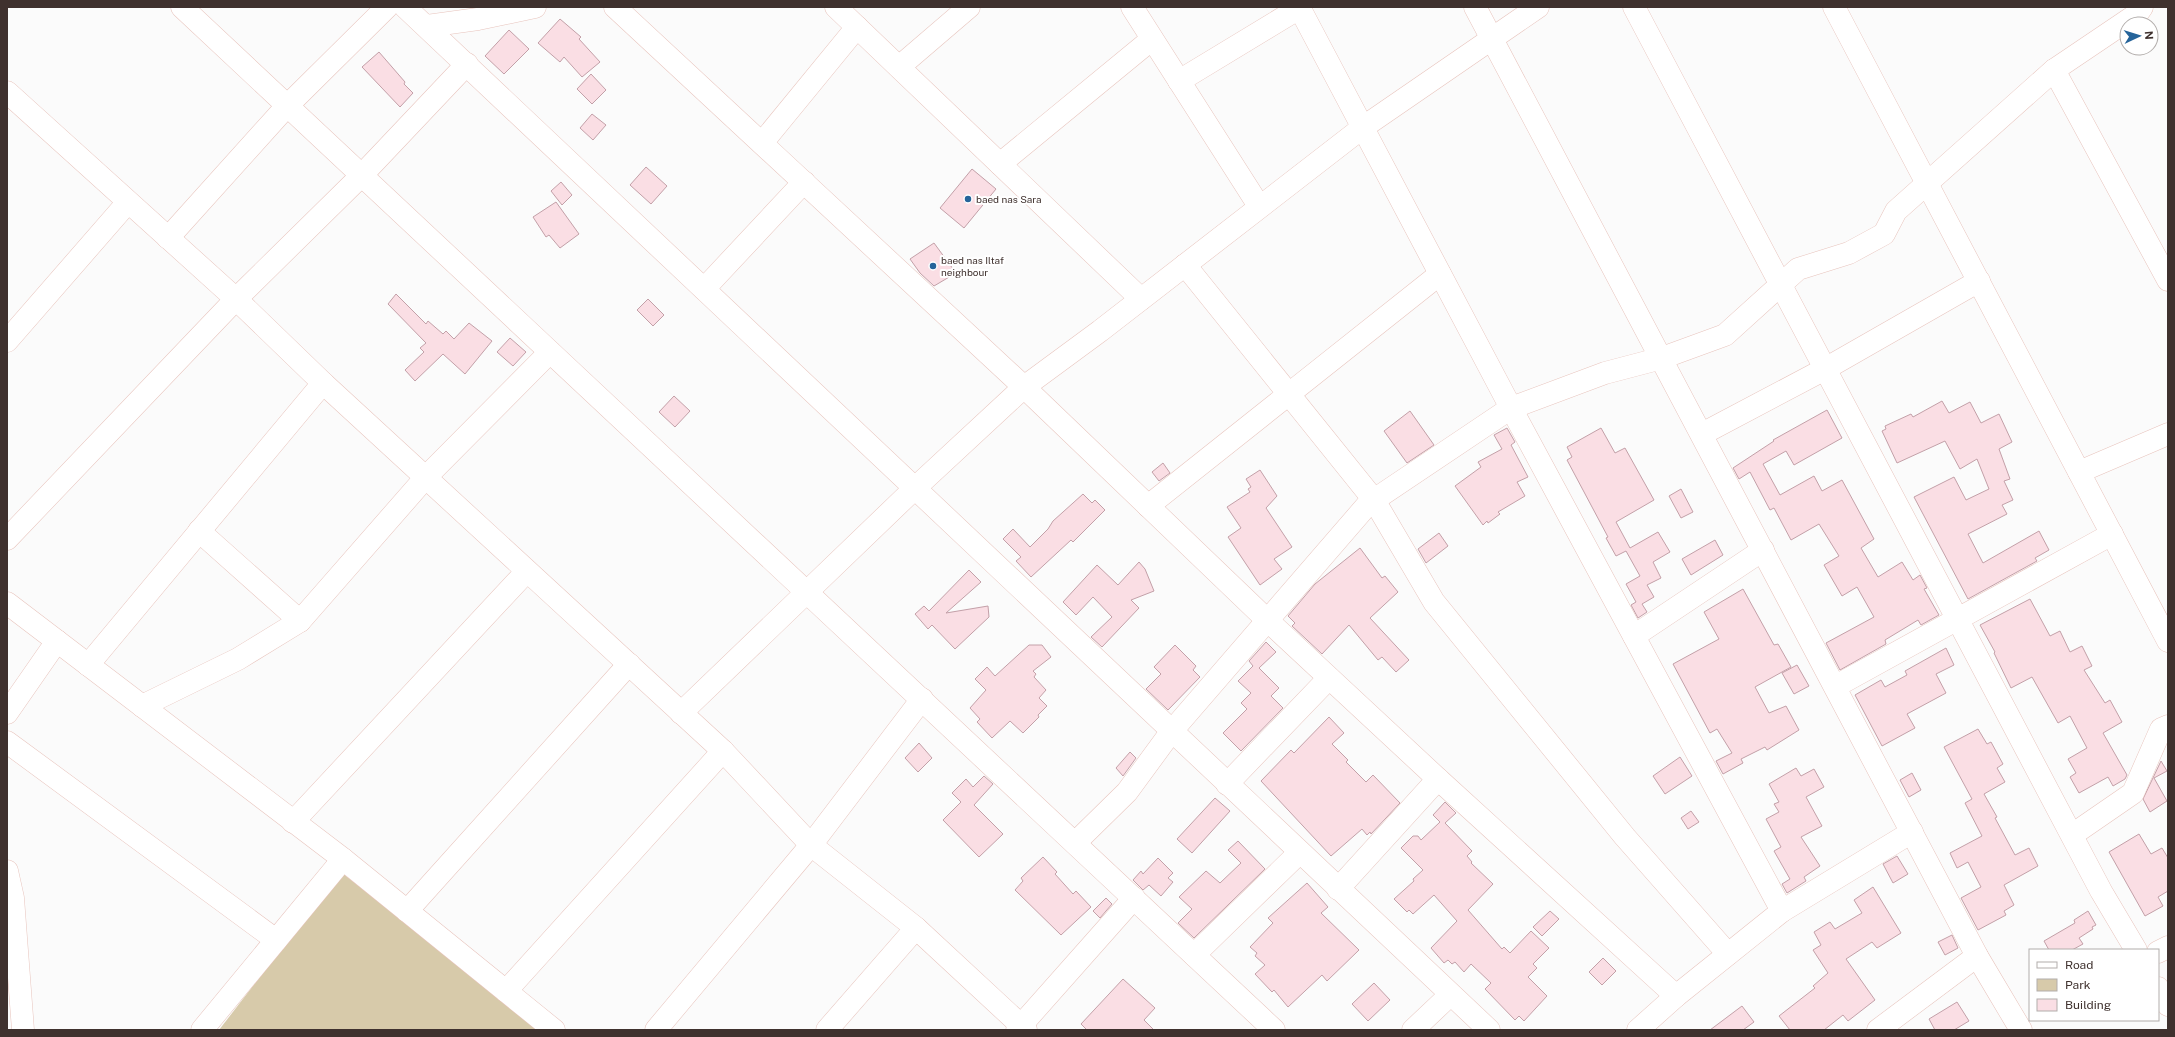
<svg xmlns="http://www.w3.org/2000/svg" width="2175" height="1037" font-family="'Public Sans',sans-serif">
  <rect width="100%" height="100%" fill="#fbfbfb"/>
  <polygon fill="#d7caaa" points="341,872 542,1030 219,1030"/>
  <g fill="#fadee4" stroke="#c3a0a8">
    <polygon points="560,19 581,37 579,39 600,62 582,77 564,57 560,62 538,43"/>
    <polygon points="509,30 529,49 504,74 485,56"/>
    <polygon points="379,52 405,82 404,84 413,93 400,107 362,67"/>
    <polygon points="591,74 606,90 592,104 577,89"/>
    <polygon points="592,114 606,125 593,140 580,128"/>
    <polygon points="646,167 667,186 651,204 630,185"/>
    <polygon points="972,169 996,189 964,228 940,208"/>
    <polygon points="561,182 572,195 562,205 551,191"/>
    <polygon points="556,202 579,234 560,248 549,235 546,237 533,217"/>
    <polygon points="934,243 956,273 934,286 920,273 910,259"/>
    <polygon points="396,294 426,324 428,321 443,334 446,331 454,339 469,323 492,341 465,374 443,354 415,381 405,370 424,352 420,348 426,343 388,304"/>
    <polygon points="648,299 664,315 653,326 637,310"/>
    <polygon points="510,338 526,352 513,366 497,352"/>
    <polygon points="674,396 690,411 675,427 659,412"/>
    <polygon points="1942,401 1949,413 1970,402 1981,423 1999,414 2012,442 1999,449 2010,479 2004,481 2013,500 2002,505 2007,514 1968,534 1983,563 2039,531 2049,550 2035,558 2037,561 1968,599 1914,497 1954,477 1966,500 1989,489 1977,459 1960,469 1945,441 1897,463 1882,431 1886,429 1885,426 1911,414 1913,417"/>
    <polygon points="1827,410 1842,438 1794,465 1786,451 1763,464 1780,495 1814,476 1822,491 1842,480 1874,539 1861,548 1878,577 1902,562 1913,580 1920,575 1927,588 1924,589 1939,615 1921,625 1918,620 1885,640 1886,644 1840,670 1826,643 1874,617 1857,587 1842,596 1824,565 1839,556 1819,524 1791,540 1774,508 1770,510 1750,472 1739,479 1733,468 1774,441 1773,440"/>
    <polygon points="1410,411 1434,445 1407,463 1384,431"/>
    <polygon points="1507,428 1515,442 1511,445 1528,477 1517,482 1525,496 1498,512 1500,514 1488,523 1487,521 1483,525 1455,486 1481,467 1478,462 1502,449 1494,435"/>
    <polygon points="1601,428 1615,453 1625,448 1654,500 1616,522 1630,548 1658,532 1670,552 1653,562 1661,578 1647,585 1654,597 1642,604 1647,612 1638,618 1631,605 1636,602 1626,584 1640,576 1626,551 1616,556 1606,538 1608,537 1567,460 1572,457 1567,447"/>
    <polygon points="1163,463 1170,473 1159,481 1152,472"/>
    <polygon points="1260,470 1277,496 1266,508 1292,547 1274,559 1282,569 1260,585 1228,537 1241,528 1227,507 1250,492 1248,489 1251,487 1246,479"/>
    <polygon points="1681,489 1693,512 1681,518 1669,496"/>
    <polygon points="1083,494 1092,503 1095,500 1105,510 1073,542 1071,540 1031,577 1016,561 1021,557 1003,539 1013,529 1030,547 1048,529 1053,521"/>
    <polygon points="1439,533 1448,546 1426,563 1418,549"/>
    <polygon points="1715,540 1723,555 1691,575 1682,559"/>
    <polygon points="1360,548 1382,578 1385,576 1398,592 1370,618 1409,660 1396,672 1382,657 1378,660 1349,625 1322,654 1292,626 1295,623 1288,616 1315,584"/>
    <polygon points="1139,562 1145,569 1154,591 1131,600 1139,608 1102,647 1091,637 1112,617 1093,597 1076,615 1063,602 1097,565 1118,585"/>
    <polygon points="969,570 981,582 946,613 988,606 989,617 955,649 932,625 928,629 915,614 924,606 929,611"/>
    <polygon points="1743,589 1774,645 1778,644 1791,667 1755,687 1769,713 1786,706 1799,730 1767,750 1765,747 1741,759 1743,763 1723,774 1716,761 1732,753 1717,729 1710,733 1673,664 1719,639 1704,612"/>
    <polygon points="2030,599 2050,636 2060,631 2070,652 2082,646 2092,666 2084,670 2105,703 2110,700 2122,722 2103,733 2127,775 2125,779 2113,786 2108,777 2079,793 2070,777 2076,773 2068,759 2087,748 2070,716 2058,723 2032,677 2011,688 1994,653 1995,652 1980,625"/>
    <polygon points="1266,642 1276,652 1259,668 1279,688 1271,696 1283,708 1241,751 1223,733 1247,709 1241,703 1251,693 1238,681 1253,666 1249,661"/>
    <polygon points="1029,645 1042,645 1051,657 1033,671 1036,674 1034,677 1046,690 1039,698 1047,706 1038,715 1039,717 1023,733 1010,721 992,738 977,722 980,719 970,708 986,690 975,679 987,667 995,676"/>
    <polygon points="1175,645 1196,666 1193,670 1200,677 1168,710 1146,689 1161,674 1154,667"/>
    <polygon points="1946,648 1954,665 1936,674 1946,693 1907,714 1915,728 1882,746 1855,695 1881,680 1885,687 1907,675 1905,671"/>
    <polygon points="1797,665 1809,686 1794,694 1782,673"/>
    <polygon points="1329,717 1344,733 1332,744 1348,760 1346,762 1366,782 1373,775 1400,803 1371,834 1370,832 1367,835 1362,829 1331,856 1261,781 1291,750 1294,753"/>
    <polygon points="1978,729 1987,744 1991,742 2003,764 1997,768 2005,782 1984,794 1997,817 1995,818 2015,855 2029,848 2038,866 2004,885 2014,905 2004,911 2006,915 1978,930 1961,898 1981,887 1968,862 1957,868 1950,853 1982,836 1965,803 1972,799 1944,747"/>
    <polygon points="919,743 932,758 918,772 905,758"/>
    <polygon points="1130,752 1136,758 1123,776 1116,768"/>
    <polygon points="1680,757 1692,776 1665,794 1653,776"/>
    <polygon points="2161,761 2167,771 2154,778 2167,801 2150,812 2143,799"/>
    <polygon points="1796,768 1801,776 1814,769 1824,787 1806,797 1822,826 1801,837 1820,866 1804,877 1806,881 1787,893 1782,884 1790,879 1774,851 1781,847 1766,819 1779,812 1774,804 1779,802 1769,784"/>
    <polygon points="1912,773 1921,790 1909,797 1900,780"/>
    <polygon points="984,776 993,784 974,805 1003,834 979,857 943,820 961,802 952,793 966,779 973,787"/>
    <polygon points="1215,798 1230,811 1192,853 1177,839"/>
    <polygon points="1445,802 1456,813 1445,823 1472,851 1467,856 1472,862 1471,863 1493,884 1468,910 1502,949 1504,947 1510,953 1531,931 1549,948 1533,964 1537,968 1528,977 1547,996 1524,1021 1519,1016 1515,1020 1485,989 1491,983 1471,964 1464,972 1455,962 1452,964 1448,960 1444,963 1431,948 1457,921 1434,895 1413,914 1409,910 1407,912 1394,899 1414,881 1413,879 1423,870 1401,848 1413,836 1418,836 1421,840 1440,822 1433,815"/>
    <polygon points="1691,811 1699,822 1688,829 1681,818"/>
    <polygon points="2139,834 2151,854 2162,848 2168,858 2168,891 2158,897 2163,906 2145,916 2109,852"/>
    <polygon points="1238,841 1265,869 1194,938 1178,923 1192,909 1179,897 1206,871 1220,883 1241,863 1228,850"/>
    <polygon points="1897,856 1908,874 1893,883 1883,864"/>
    <polygon points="1043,857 1057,872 1055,874 1073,894 1076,891 1091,907 1061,935 1015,890 1023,881 1021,878"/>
    <polygon points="1158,858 1173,873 1168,878 1173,882 1161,896 1149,885 1143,890 1133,880 1141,871 1143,874"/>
    <polygon points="1307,883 1328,907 1321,913 1359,950 1327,981 1322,975 1288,1007 1274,990 1272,992 1255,974 1265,965 1255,956 1257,953 1250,947 1273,923 1268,918"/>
    <polygon points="1873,887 1901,933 1877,948 1872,942 1846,959 1875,1000 1848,1021 1843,1015 1824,1030 1790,1030 1779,1016 1815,988 1813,986 1828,973 1813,950 1821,945 1814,932 1830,922 1835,929 1862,913 1854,900"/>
    <polygon points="1106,898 1112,904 1100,918 1093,911"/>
    <polygon points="1550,911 1559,919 1542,936 1533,927"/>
    <polygon points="2088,911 2096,925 2092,927 2093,929 2079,938 2083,944 2072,950 2049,950 2044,941 2075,923 2074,920"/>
    <polygon points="1952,935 1958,948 1945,955 1938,942"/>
    <polygon points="1603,958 1616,971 1602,985 1589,972"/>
    <polygon points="1123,979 1155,1008 1144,1020 1154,1030 1087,1030 1081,1024"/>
    <polygon points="1374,983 1390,1000 1368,1021 1352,1004"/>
    <polygon points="1957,1002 1969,1021 1954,1030 1935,1030 1929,1019"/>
    <polygon points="1742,1006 1754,1022 1743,1030 1710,1030"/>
  </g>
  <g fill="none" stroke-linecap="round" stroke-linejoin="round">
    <g stroke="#e8c4bd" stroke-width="23">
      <g id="minor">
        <polyline points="182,7 1274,1030"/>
        <polyline points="405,7 1489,1030"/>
        <polyline points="615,7 1024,387 1266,619 1438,779 1676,996"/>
        <polyline points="836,7 1141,299"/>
        <polyline points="1132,7 1259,206"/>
        <polyline points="1299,7 1511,408 1782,911"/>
        <polyline points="1475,7 1977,956 2021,1030"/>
        <polyline points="1634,7 2101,891 2136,950"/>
        <polyline points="1834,7 2168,641"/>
        <polyline points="427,26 478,19 535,7"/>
        <polyline points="899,67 969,7"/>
        <polyline points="2054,70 2168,280"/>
        <polyline points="1179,81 1301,7"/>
        <polyline points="7,92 236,299 323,383 723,751 811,845 916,928 1026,1030"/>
        <polyline points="762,143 857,27"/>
        <polyline points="1000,164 1152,39"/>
        <polyline points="168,238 286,107 387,7"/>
        <polyline points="1185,265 1374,500 1434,602 1625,837 1728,954"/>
        <polyline points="704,289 804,182"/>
        <polyline points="7,341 128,202"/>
        <polyline points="1702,434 1825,369 1979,281"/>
        <polyline points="2079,472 2168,434"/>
        <polyline points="1148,506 1440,274"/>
        <polyline points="199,531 300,621"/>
        <polyline points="7,539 236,299 361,176 467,64"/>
        <polyline points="7,603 343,859 554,1030"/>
        <polyline points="1634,636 1763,550"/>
        <polyline points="88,665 323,383"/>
        <polyline points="1836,686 2112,534"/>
        <polyline points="142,706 238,659 300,621 426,477 550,352"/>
        <polyline points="7,713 57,641"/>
        <polyline points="681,713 914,489 1024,387 1100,331 1362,128 1538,7"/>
        <polyline points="7,742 276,940"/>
        <polyline points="1227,784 1329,678"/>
        <polyline points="293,822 527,571"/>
        <polyline points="2072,835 2133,793 2161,729 2168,726"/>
        <polyline points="1075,843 1127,792 1171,732 1368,504 1511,408 1605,373 1662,358 1725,335 1798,269 1849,253 1884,234 1896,211 2054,70 2137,14 2142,7"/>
        <polyline points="7,871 13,898 23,1030"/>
        <polyline points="1338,889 1438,779"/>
        <polyline points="407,911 629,664"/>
        <polyline points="2158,952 2168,947"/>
        <polyline points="1194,955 1299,853"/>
        <polyline points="2158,988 2168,1005"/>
        <polyline points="506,991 723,751"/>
        <polyline points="202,1030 343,859"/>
        <polyline points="656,1030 811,845 922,699"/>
        <polyline points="827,1030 916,928"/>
        <polyline points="1017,1030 1134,898"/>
        <polyline points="1413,1030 1450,995"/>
        <polyline points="1638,1030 1676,996 1782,911 1912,832"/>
        <polyline points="1878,1030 1977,956"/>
      </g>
    </g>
    <use href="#minor" stroke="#fff" stroke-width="22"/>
  </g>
  <g fill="#25649a" stroke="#fff" stroke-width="1.5">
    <circle cx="968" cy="199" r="4"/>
    <circle cx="933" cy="266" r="4"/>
  </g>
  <g text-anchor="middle" stroke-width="4" stroke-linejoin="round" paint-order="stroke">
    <g font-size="10" fill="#3f312e" stroke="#fff" text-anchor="start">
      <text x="976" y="203">baed nas Sara</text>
      <text x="941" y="264">baed nas Iltaf<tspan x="941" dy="12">neighbour</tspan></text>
    </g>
  </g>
  <rect width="2175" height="1037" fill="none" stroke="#3f312e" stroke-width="16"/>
  <rect x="2029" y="949" width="130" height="72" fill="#ffffff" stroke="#b2adab"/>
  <rect x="2037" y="962" width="20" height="6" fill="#ffffff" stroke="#b2adab"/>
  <text x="2065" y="969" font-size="12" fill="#3f312e">Road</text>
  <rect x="2037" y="979" width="20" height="12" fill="#d7caaa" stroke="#b2adab"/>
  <text x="2065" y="989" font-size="12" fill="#3f312e">Park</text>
  <rect x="2037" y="999" width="20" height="12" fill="#fadee4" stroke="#b2adab"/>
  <text x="2065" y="1009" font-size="12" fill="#3f312e">Building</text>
  <g transform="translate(2139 36) rotate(86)"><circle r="19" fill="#ffffff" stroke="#b2adab"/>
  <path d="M0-3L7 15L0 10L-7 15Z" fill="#25649a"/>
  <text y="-6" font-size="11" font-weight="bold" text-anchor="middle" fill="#3f312e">N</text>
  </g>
</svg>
